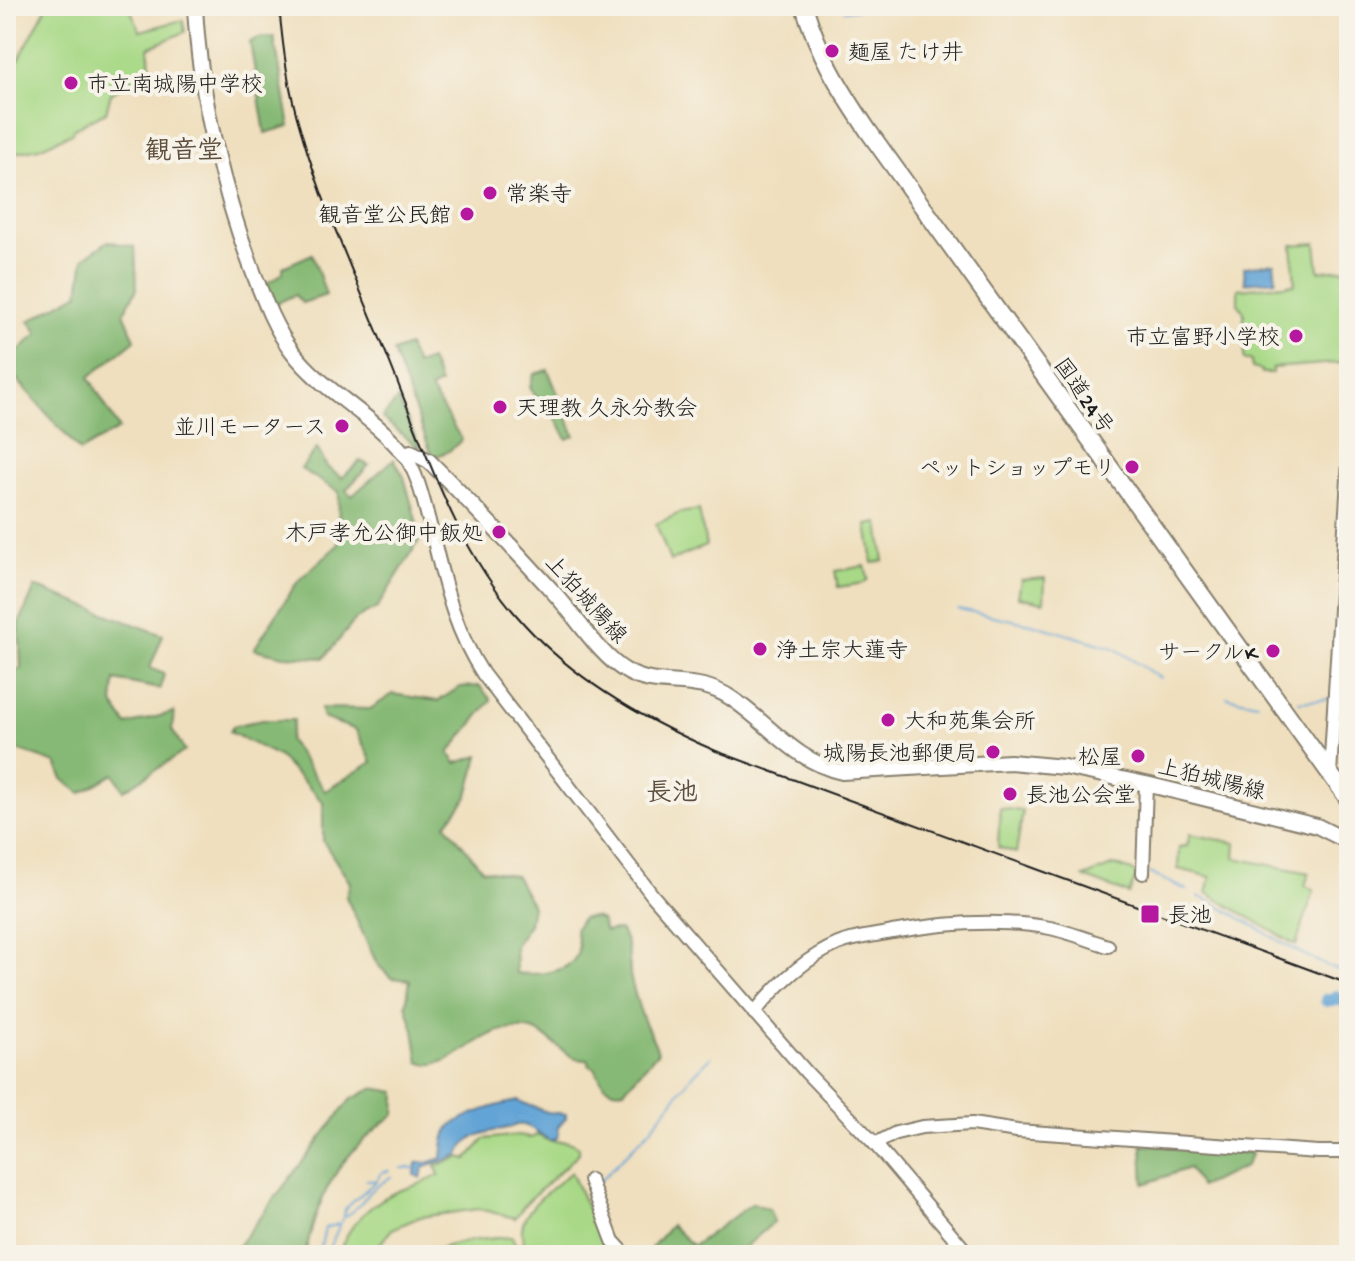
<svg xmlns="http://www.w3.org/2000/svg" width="1355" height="1261" font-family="'Gochi Hand','Klee One',sans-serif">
  <rect width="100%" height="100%" fill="#f7f3e8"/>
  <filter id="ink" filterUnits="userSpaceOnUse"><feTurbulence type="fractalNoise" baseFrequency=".0125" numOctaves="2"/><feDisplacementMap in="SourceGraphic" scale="16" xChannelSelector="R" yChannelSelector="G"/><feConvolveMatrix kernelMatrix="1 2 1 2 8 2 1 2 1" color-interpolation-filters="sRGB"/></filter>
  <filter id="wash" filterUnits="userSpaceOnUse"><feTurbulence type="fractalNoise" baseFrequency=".006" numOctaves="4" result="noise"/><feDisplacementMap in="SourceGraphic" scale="32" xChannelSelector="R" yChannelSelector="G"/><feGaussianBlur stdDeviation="1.8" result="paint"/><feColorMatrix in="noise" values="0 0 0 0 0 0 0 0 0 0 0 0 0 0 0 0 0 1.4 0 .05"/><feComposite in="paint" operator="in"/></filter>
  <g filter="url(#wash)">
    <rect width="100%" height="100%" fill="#efdfbe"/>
    <g fill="#a9d987" stroke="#627a52" stroke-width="2">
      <polygon points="47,6 129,6 140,31 183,20 185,32 148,48 151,69 111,94 106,112 74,128 72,133 39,148 9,154 6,152 6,58 17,63"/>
      <polygon points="1316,243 1319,271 1346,269 1349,362 1272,368 1272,373 1262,373 1261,370 1252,368 1251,360 1244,360 1244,312 1238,304 1238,289 1295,284 1292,245"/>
      <polygon points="699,510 706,546 670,561 656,524 680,513"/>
      <polygon points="879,523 884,561 873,563 867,525"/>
      <polygon points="865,566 868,579 864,583 838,587 835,571"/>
      <polygon points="1045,578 1044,602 1018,597 1021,580"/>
      <polygon points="1000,808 1023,811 1016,853 998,847"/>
      <polygon points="1190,834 1236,843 1235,858 1309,873 1305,886 1314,890 1296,945 1207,893 1211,877 1178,869 1179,847 1187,846"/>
      <polygon points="1114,865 1138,873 1129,894 1084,877"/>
      <path d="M519 1135 530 1138 538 1135C555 1148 563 1135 579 1147V1153L527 1202 515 1218 479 1209 420 1217 392 1229 371 1255H339C346 1225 374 1199 404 1189 417 1185 427 1182 439 1175L436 1166 460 1157 467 1159 485 1139Z"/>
      <path d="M571 1172 608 1255H529C526 1247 521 1239 522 1230 523 1207 555 1186 571 1172Z"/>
      <path d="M512 1237 520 1255H424C453 1241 480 1239 512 1237Z"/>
    </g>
    <g fill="#86b974" stroke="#516a48" stroke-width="2">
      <polygon points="261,37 274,37 290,126 265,133 250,42"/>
      <polygon points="108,241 135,247 137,289 124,312 135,340 89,377 119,429 80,451 6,367 6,362 38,333 29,321 79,293 84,258"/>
      <polygon points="312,254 326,295 302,303 295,295 275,304 266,284 283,273 283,267"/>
      <polygon points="408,346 416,365 430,360 440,384 430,389 462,440 449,451 433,458 393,352"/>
      <polygon points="548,370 575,436 567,439 552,411 538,400 530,387 534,374"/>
      <polygon points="398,399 421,450 382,418"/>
      <polygon points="317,448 327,467 342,478 360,461 369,465 346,490 352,496 394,459 404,477 421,538 377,608 356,619 324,658 284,656 254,649 298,581 338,545 339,492 301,469"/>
      <polygon points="35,587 163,635 150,668 164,674 160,689 115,680 113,704 127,725 174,712 172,730 185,751 124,790 114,774 81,793 63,779 56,763 6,746 7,669 21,669 19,624"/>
      <path d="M480 686 491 700 449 753 456 763 479 756 467 798 446 824 482 869 516 876 532 906 529 924 515 945 516 973C534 975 567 975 577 955 580 947 577 937 575 929L582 918 595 917 601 920 605 931 620 930C629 942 629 959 630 973 630 978 636 998 638 1004 642 1021 653 1036 658 1052L624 1090C607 1093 601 1083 595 1068L589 1066 588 1060C566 1061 554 1038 535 1031 526 1027 513 1029 504 1030 478 1034 445 1074 419 1062L414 1030 406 1005 410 980 391 978 377 964 346 897 350 883 323 841V802L278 756 230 732 233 726 261 720H294L289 740 325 791 372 762 356 730 323 718 321 708 370 709 393 694 438 701 460 687Z"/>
      <path d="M373 1088 396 1092 395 1114C339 1156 320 1188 305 1255H231L350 1100Z"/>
      <polygon points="1142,1145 1252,1153 1245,1167 1200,1187 1189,1168 1144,1184"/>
      <polygon points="753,1203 769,1209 774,1222 736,1255 645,1255 671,1225 693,1246"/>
    </g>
    <g fill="#63a4d6" stroke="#406079" stroke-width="2">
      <polygon points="1274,263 1276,280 1245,283 1244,267"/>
      <path d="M518 1101 547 1112 566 1114V1118L558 1127V1136L555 1140H549C540 1135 534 1127 523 1125 513 1124 519 1125 511 1127 491 1133 468 1131 459 1155L423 1168 421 1178 415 1175 416 1164 419 1162 428 1163 442 1158C443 1150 443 1139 447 1132 455 1116 500 1104 518 1101Z"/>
    </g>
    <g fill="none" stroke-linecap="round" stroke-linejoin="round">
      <g stroke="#63a4d6" stroke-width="2">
        <polyline points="844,11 882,6"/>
        <polyline points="958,609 1032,624 1114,648 1160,678"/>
        <polyline points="1227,697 1257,703"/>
        <polyline points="1341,698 1349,697"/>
        <polyline points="1299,702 1329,699"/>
        <polyline points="1149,873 1187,890"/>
        <path d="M1198 896C1252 920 1292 955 1349 974"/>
        <polyline points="401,1168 415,1168"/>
        <polyline points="366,1180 376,1181 382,1172 389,1171"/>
        <polyline points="600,1181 650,1130 691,1077 711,1057"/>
        <polyline points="343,1216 345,1209 376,1181"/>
        <polyline points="319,1255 325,1228 339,1224"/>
        <polyline points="326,1255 343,1218 360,1205 369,1192 392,1176"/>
      </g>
      <polyline stroke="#63a4d6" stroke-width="14" points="1327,1000 1333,1000 1336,997 1349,1003"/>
    </g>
  </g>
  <g filter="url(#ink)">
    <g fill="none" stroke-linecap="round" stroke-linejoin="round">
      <g stroke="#867e6d" stroke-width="16">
        <g id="secondary">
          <path d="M404 454C419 476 424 503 431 529 444 581 453 628 483 674L653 896 807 1073 875 1144 896 1133 922 1127 972 1124 1017 1131 1318 1152H1349"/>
          <polyline points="1330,774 1349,462"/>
          <polyline points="1143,873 1146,784"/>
          <path d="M754 1013C776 986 805 958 838 944 854 937 874 936 892 932 943 923 998 918 1050 928 1069 932 1089 940 1108 946"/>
          <polyline points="875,1144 969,1255"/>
          <polyline points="590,1180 613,1241 626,1255"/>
        </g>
      </g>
      <g stroke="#867e6d" stroke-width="18">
        <path id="primary" d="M195 6C199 93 223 193 254 274 264 300 275 329 292 351 323 392 372 414 404 454L411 452 429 461C473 505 515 550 556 595 577 618 600 656 626 671 658 691 694 673 731 698 770 724 794 761 842 772L1010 762 1064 767 1146 784 1317 826 1349 842"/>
      </g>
      <g stroke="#867e6d" stroke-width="20">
        <path id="highway" d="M804 6C819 55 840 89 869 132L1349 800"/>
      </g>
      <use href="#secondary" stroke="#fff" stroke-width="12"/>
      <use href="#primary" stroke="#fff" stroke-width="14"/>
      <use href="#highway" stroke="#fff" stroke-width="16"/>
      <path stroke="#1c1c1c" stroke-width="2" d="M279 6C283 48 288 90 301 131 324 210 359 286 390 363 426 453 457 552 525 625 576 681 646 721 716 751L1349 984"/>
    </g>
  </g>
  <g fill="#b5179e" stroke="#f7f3e8" stroke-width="3">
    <circle cx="832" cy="51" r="8"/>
    <circle cx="71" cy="83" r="8"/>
    <circle cx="490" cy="193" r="8"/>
    <circle cx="467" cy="214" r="8"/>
    <circle cx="1296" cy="336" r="8"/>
    <circle cx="500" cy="407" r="8"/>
    <circle cx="342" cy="426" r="8"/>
    <circle cx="1132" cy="467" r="8"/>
    <circle cx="499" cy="532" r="8"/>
    <circle cx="760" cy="649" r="8"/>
    <circle cx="1273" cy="651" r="8"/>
    <circle cx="888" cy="720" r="8"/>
    <circle cx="993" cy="752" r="8"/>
    <circle cx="1138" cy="756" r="8"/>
    <circle cx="1010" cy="794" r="8"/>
    <rect x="1140" y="904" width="20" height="20" rx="4"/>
  </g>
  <g text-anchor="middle" stroke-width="8" stroke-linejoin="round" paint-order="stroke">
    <g font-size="22" fill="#1c1c1c" stroke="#f7f3e8" text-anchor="start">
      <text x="848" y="59">麺屋 たけ井</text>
      <text x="87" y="91">市立南城陽中学校</text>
      <text x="506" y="201">常楽寺</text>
      <text x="451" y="222" text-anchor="end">観音堂公民館</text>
      <text x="1280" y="344" text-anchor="end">市立富野小学校</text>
      <text x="516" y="415">天理教 久永分教会</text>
      <text x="326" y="434" text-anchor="end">並川モータース</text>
      <text x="1116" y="475" text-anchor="end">ペットショップモリ</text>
      <text x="483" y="540" text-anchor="end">木戸孝允公御中飯処</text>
      <text x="776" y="657">浄土宗大蓮寺</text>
      <text x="1257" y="659" text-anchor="end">サークルK</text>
      <text x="904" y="728">大和苑集会所</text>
      <text x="977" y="760" text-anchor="end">城陽長池郵便局</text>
      <text x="1122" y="764" text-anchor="end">松屋</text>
      <text x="1026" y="802">長池公会堂</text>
      <text x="1168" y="922">長池</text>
    </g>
    <g font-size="22" fill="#1c1c1c" stroke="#f7f3e8">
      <text transform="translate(1085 395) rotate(55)" y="8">国道24号</text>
      <text transform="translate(587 598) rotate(48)" y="8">上狛城陽線</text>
      <text transform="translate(1212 778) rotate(14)" y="8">上狛城陽線</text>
    </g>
    <g font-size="26" font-weight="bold" fill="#5e4e3d" stroke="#f7f3e8">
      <text x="184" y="158">観音堂</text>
      <text x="672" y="800">長池</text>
    </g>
  </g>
  <rect width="1355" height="1261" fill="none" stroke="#f7f3e8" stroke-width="32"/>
</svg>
